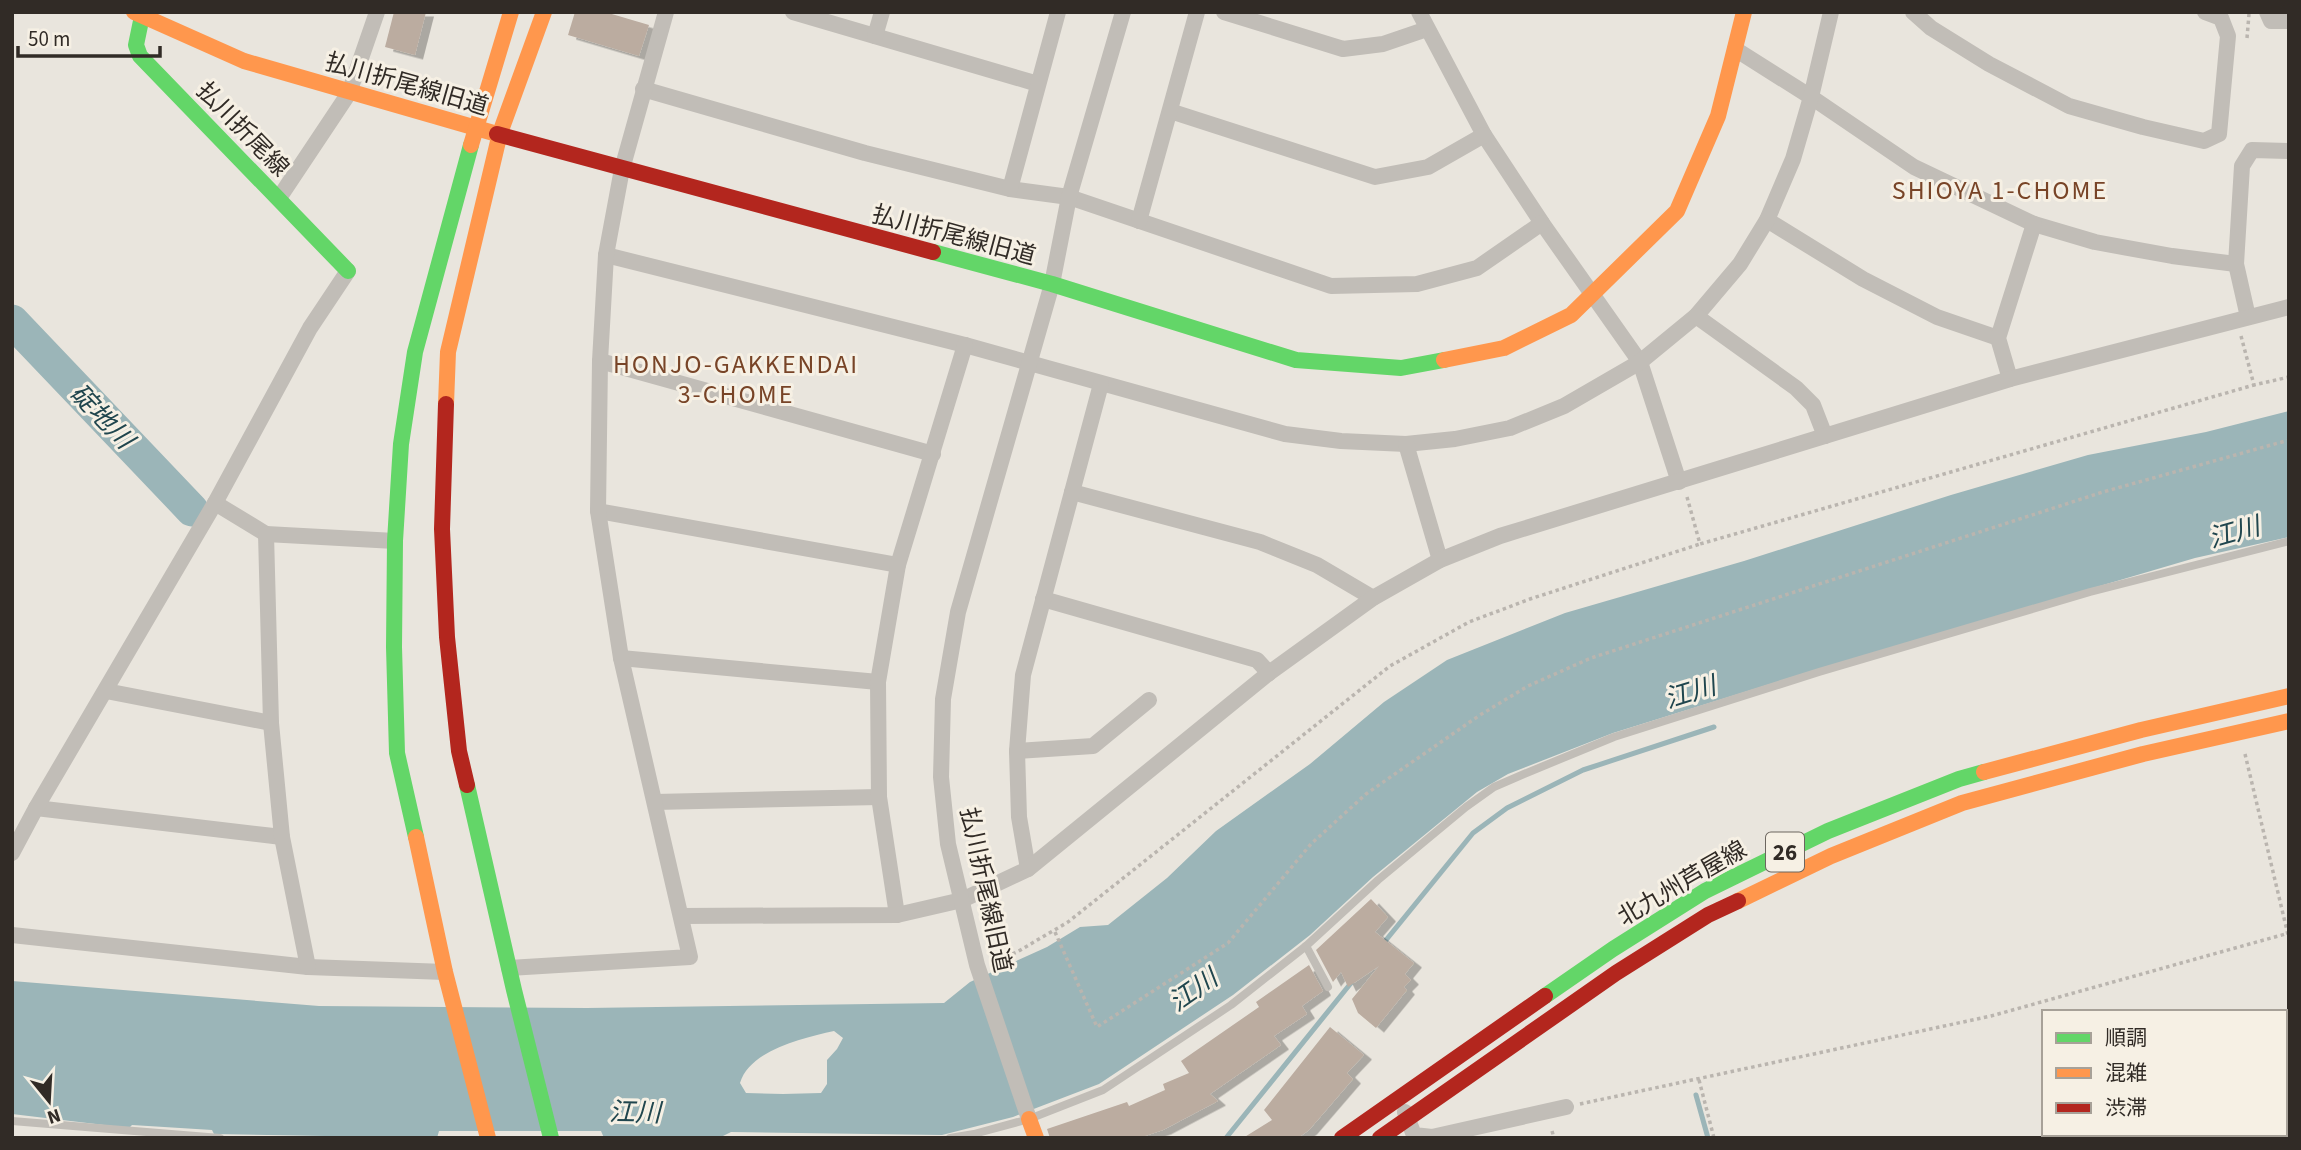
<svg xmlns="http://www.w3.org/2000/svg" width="2301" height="1150" font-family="'Source Sans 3','Noto Sans JP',sans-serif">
  <defs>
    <filter id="shadow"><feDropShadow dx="8" dy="4.5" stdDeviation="0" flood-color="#0004"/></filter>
  </defs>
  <rect width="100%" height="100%" fill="#e9e5dd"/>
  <path fill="#9bb5b8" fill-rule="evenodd" d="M2289 411V537L2195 558 1815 670 1613 733 1508 774 1477 792 1373 877 1310 935 1233 995 1099 1084 1013 1117 942 1135 731 1132 719 1138H604L601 1131H439L437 1138 214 1134 212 1130 132 1125 129 1128 12 1114V981L319 1006 587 1008 944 1003 970 982 1047 947 1080 927 1108 925 1167 878 1216 831 1310 764 1384 702 1447 660 1565 613 1744 561 1951 495 2088 455 2206 432ZM834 1031 843 1038 837 1049 827 1060V1084L821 1093 783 1094 746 1093 740 1083C750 1050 803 1038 834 1031Z"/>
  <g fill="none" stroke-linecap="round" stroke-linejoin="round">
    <g stroke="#9bb5b8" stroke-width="5">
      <polyline points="1382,945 1473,833 1507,808 1583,770 1714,727"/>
      <polyline points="1696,1095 1708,1138"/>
      <polyline points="1226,1138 1351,983"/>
    </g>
    <polyline stroke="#9bb5b8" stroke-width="33" points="12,321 192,510"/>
  </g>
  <g fill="#bbaca0" filter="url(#shadow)">
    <polygon points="394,12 426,12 415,55 385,47"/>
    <polygon points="575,12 605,12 649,25 639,56 568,35"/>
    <polygon points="1371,899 1388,917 1375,932 1414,963 1405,974 1411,980 1404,987 1407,990 1376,1028 1358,1013 1352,999 1379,966 1348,987 1341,972 1333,982 1316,950"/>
    <polygon points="1309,965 1323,991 1302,1006 1307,1014 1274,1036 1281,1045 1210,1094 1218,1101 1163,1130 1139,1138 1050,1138 1047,1129 1127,1102 1129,1106 1165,1090 1163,1084 1189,1073 1181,1061 1259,1007 1256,1002"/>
    <polygon points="1330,1027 1364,1055 1347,1073 1353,1079 1309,1130 1298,1138 1243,1138 1272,1120 1264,1110"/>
  </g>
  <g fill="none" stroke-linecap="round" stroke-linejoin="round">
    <g stroke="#bab5af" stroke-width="3.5" stroke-dasharray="3.5 3.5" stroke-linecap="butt">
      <polyline points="2247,38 2249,14"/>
      <polyline points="2241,336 2254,385 2289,377"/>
      <polyline points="1687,497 1700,544 2254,385"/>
      <polyline points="2245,754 2289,939"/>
      <polyline points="1055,932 1097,1027 1228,943 1311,844 1366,794 1480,715 1528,686 1591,658 2103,492 2289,440"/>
      <polyline points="993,962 1017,952 1068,922 1390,666 1469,622 1530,599 1700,544"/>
      <polyline points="1699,1080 1714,1138"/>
      <polyline points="1580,1104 1991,1016 2289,933"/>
      <polyline points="1552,1131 1554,1138"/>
    </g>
    <g stroke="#c1bdb7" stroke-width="8">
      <polyline points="1306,946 1328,987"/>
      <polyline points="12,1121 220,1138"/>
      <polyline points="950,1138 974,1134 1029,1119 1103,1090 1231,1005 1306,946 1378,880 1466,807 1494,787 1524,774 1614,737 1819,672 2090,592 2289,541"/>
    </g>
    <g stroke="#c1bdb7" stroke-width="16">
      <polyline points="793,12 1038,84"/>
      <polyline points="1224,12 1343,49 1383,44 1427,29"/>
      <polyline points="1419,12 1484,135 1542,223 1640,362 1679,482"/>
      <polyline points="1913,12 1931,28 1989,64 2069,106 2143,127 2204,141 2219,134 2228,36 2221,18 2205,12"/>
      <polyline points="2267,12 2271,21 2289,21"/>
      <polyline points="875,36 882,12"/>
      <polyline points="1735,49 1811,97 1914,167 2034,224 2095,242 2172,256 2236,264"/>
      <polyline points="643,89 865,153 1010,189 1069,197 1331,286 1417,284 1477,268 1542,223"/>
      <polyline points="1170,111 1375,177 1428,167 1484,135"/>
      <polyline points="1010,189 1058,12"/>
      <polyline points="279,198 349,93 377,12"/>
      <polyline points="1767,220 1863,279 1937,317 1998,338"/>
      <polyline points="1139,221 1197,12"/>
      <polyline points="606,255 965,345 1285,434 1341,441 1406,444 1455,439 1510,428 1564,406 1640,362 1696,316 1740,264 1767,220 1793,159 1811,97 1831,12"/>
      <polyline points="1696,316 1796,388 1813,405 1825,436"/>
      <polyline points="2248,317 2236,264 2242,166 2252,150 2289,151"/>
      <polyline points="600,361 933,454"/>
      <polyline points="2010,379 1998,338 2034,224"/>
      <polyline points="1406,444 1440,560"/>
      <polyline points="1072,492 1260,542 1317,565 1373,598"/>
      <polyline points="215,503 266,534"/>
      <polyline points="598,511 898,565"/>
      <polyline points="1043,599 1257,660 1269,673"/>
      <polyline points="621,658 878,682"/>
      <polyline points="106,691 271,723"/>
      <polyline points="1017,751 1093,746 1149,700"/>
      <polyline points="655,802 879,797"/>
      <polyline points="36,808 282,837"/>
      <polyline points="12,853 36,808 215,503 310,328 348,271"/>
      <polyline points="1028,869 1019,817 1017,751 1023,675 1101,384"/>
      <polyline points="897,915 879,797 878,682 898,565 965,345"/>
      <polyline points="682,916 897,915 962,900 1028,869 1269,673 1373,598 1440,560 1500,536 2010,379 2289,307"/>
      <polyline points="12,935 308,967 445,972"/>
      <polyline points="308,967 282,837 271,723 266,534 395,541"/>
      <polyline points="509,968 690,957 621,658 598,511 600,361 606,255 622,169 666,12"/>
      <polyline points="1405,1112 1414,1135 1432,1137 1566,1107"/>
      <polyline points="1029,1119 977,965 948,844 941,777 943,699 958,612 1052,284 1069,197 1123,12"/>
    </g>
    <g stroke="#63d668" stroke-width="16">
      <polyline points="142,16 136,45 140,56 348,271"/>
      <polyline points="933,252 1052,284 1296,360 1401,368 1444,360"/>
      <polyline points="467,785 514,990 551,1138"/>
      <polyline points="416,837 397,753 394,647 395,541 401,444 415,352 471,145"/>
      <polyline points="1545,996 1613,949 1705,891 1828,831 1959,779 1984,772"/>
    </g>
    <g stroke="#ff974d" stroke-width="16">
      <polyline points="134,12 244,61 497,134"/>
      <polyline points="471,145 511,12"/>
      <polyline points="1444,360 1504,348 1571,315 1677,211 1718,116 1744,12"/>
      <polyline points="446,404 448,352 500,133 544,12"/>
      <polyline points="1984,772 2141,730 2289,696"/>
      <polyline points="416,837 445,972 488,1138"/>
      <polyline points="1738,901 1831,856 1962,803 2143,754 2289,721"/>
      <polyline points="1029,1119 1036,1138"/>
    </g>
    <g stroke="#b3261e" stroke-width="16">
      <polyline points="497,134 933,252"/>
      <polyline points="446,404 442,529 447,637 459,751 467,785"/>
      <polyline points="1342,1138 1545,996"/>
      <polyline points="1380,1138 1616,973 1708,915 1738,901"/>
    </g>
  </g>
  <g text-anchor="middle" stroke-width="6" stroke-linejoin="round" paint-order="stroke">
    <rect fill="#f6f0e4" stroke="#6c665f" stroke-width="2" x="1766" y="832.5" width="38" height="39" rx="5"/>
    <g font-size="23" font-weight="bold" fill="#312b26">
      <text x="1785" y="860">26</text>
    </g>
    <g font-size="24" fill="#312b26" stroke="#f6f0e4">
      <text transform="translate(407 84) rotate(16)" y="8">払川折尾線旧道</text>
      <text transform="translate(243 129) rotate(46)" y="8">払川折尾線</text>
      <text transform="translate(954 235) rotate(15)" y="8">払川折尾線旧道</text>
      <text transform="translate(1682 883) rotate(-30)" y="8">北九州芦屋線</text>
      <text transform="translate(986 890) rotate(78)" y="8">払川折尾線旧道</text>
    </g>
    <g font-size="26" letter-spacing="2" fill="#784427" stroke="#f6f0e4">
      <text x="2000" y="199">SHIOYA 1-CHOME</text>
      <text x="736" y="373">HONJO-GAKKENDAI<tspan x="736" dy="30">3-CHOME</tspan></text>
    </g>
    <g font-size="26" font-style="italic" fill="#20464e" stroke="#f6f0e4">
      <text transform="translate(102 416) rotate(46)" y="9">碇地川</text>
      <text transform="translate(2234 532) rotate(-16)" y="9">江川</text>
      <text transform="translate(1690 692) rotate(-17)" y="9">江川</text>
      <text transform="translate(1193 990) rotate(-35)" y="9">江川</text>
      <text transform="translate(635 1112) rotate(1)" y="9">江川</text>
    </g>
  </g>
  <rect width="2301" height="1150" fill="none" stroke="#312b26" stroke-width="28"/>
  <rect x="2042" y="1010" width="245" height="126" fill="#f6f0e4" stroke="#a7a198" stroke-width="2"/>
  <rect x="2056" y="1033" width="35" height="10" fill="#63d668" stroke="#a7a198" stroke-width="2"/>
  <text x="2105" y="1045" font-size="21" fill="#312b26">順調</text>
  <rect x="2056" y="1068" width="35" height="10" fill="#ff974d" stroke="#a7a198" stroke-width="2"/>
  <text x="2105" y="1080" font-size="21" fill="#312b26">混雑</text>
  <rect x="2056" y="1103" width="35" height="10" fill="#b3261e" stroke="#a7a198" stroke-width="2"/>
  <text x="2105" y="1115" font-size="21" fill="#312b26">渋滞</text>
  <g transform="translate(49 1101) rotate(162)" stroke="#f6f0e4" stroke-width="5" paint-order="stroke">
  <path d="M0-5L12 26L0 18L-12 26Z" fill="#312b26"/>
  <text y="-10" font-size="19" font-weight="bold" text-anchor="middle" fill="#312b26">N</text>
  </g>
  <path d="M18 46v10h142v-10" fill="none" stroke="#312b26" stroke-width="3.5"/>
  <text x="28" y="46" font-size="21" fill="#312b26" stroke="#f6f0e4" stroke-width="5" paint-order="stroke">50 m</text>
</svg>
